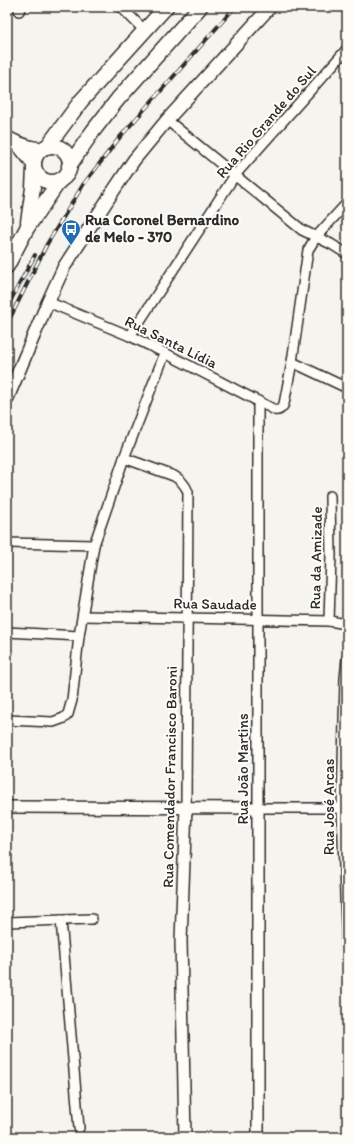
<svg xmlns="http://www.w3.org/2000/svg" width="354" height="1144" font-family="Itim,sans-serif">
  <rect width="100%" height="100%" fill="#f5f4ef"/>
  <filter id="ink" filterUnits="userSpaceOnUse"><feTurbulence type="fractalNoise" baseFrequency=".025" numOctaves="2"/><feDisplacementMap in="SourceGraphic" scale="8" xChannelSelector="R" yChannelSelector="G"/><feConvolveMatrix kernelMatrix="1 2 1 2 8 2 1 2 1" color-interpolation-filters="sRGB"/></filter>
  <g filter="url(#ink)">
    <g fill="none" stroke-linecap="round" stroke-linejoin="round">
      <g stroke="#2b2b2b" stroke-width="12">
        <g id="minor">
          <polyline points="121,7 144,30"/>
          <polyline points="19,11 21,7"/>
          <polyline points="167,120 302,230 331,244 347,254"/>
          <path d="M48 302 130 336 165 353 275 410C280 411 282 408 284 404L292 362 308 250 316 237 347 203"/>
          <polyline points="130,336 235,175 347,49"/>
          <polyline points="292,362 347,388"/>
          <polyline points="258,401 258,808 347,808"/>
          <path d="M124 458 174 476C181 480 185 484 188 492L186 807"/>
          <polyline points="7,543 94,545"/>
          <polyline points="83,616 329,621 347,624"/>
          <polyline points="329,621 331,556 330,496"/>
          <polyline points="7,632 79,636"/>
          <polyline points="347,659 345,678 342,808 347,955"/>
          <polyline points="7,720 53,722 64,718 68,714 72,700 79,636 94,545 124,458 165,353"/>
          <polyline points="61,920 79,1128"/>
          <polyline points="7,922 92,919"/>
        </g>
      </g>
      <g stroke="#2b2b2b" stroke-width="14">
        <g id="tertiary">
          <polyline points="7,807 258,808 258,1137"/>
          <polyline points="185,1137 181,940 186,807"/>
        </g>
      </g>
      <g stroke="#2b2b2b" stroke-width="15">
        <g id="secondary">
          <path d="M7 137C18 144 29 147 42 149"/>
          <polyline points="16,143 34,165"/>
          <polyline points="7,399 48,302 64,267 112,193 134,160 167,120 270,7"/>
        </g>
      </g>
      <g stroke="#2b2b2b" stroke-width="17">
        <g id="primary">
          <circle cx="52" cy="164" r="18"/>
          <polyline points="47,147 81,101 166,7"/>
          <polyline points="69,166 93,131 118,99 200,7"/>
          <polyline points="28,222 33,188 34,168"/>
          <polyline points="7,266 27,228 60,180"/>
        </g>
      </g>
      <use href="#minor" stroke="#fdfcf7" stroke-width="9"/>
      <use href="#tertiary" stroke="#fdfcf7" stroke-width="11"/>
      <use href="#secondary" stroke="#fdfcf7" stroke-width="12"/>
      <use href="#primary" stroke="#fdfcf7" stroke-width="14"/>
      <g stroke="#2b2b2b" stroke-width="4">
        <g id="rail">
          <polyline points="7,307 35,255"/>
          <polyline points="7,324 47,244 83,185 120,137 235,7"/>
        </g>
      </g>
      <use href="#rail" stroke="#fdfcf7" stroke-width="2.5" stroke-dasharray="8" stroke-linecap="butt"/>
    </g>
  </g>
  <defs>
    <g id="bus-pin" transform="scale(1)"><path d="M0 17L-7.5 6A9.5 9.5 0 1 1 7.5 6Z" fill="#1f6fb2" stroke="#fdfcf7"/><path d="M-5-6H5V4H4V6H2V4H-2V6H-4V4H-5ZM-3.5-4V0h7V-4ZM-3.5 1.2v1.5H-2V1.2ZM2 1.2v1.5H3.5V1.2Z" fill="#fff"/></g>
  </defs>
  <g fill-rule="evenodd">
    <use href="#bus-pin" x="71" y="229"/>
  </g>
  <g text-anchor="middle" stroke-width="4" stroke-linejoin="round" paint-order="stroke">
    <g font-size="15" fill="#2b2b2b" stroke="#fdfcf7">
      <text transform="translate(266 122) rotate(-49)" y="5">Rua Rio Grande do Sul</text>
      <text transform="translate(171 342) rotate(26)" y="5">Rua Santa Lídia</text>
      <text transform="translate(316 558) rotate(-89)" y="5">Rua da Amizade</text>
      <text transform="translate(215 604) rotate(1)" y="5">Rua Saudade</text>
      <text transform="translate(243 769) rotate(-90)" y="5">Rua João Martins</text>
      <text transform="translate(170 777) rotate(-89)" y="5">Rua Comendador Francisco Baroni</text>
      <text transform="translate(329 807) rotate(-90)" y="5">Rua José Arcas</text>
    </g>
    <g font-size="15" font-weight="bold" fill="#2b2b2b" stroke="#fdfcf7" text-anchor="start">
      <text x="85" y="225">Rua Coronel Bernardino<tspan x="85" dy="17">de Melo - 370</tspan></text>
    </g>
  </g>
  <rect width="354" height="1144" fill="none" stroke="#fdfcf7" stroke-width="24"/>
  <rect x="12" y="12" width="330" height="1120" fill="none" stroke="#2b2b2b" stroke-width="1.5" filter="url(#ink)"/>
</svg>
